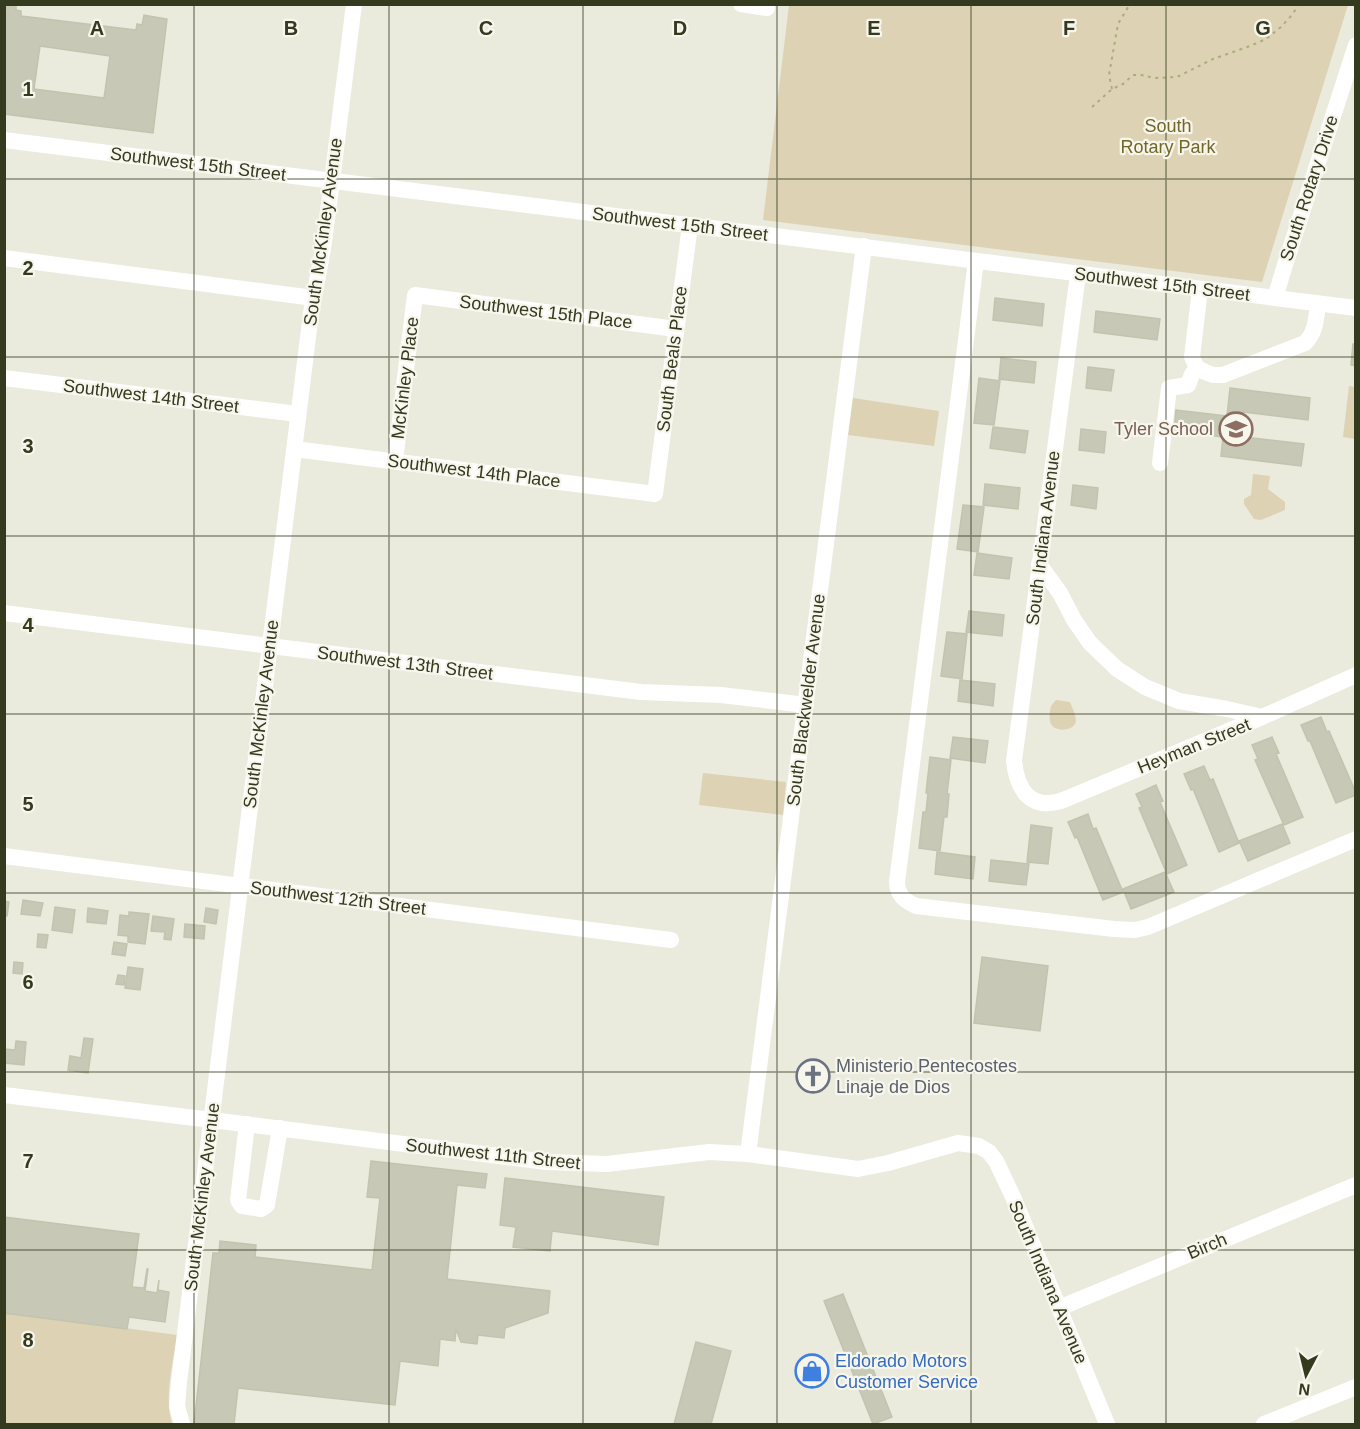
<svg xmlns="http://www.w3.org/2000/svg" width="1360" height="1429" font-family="Arial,sans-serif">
  <rect width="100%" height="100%" fill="#eaeadd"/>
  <g fill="#ddd2b4">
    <polygon points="789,5 789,4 1348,5 1262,282 763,220"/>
    <polygon points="1349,386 1355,387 1355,439 1343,437"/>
    <polygon points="853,398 939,411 934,446 848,435"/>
    <polygon points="1253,474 1270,476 1268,489 1285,502 1285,510 1261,520 1254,519 1244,504 1244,499 1251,495"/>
    <path d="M1056 700 1070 702C1072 707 1076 716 1076 721 1074 733 1051 732 1050 721 1049 716 1050 710 1051 706Z"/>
    <polygon points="703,773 786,782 783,815 699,805"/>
    <path d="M5 1312 177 1335C173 1364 164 1395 172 1424H5Z"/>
  </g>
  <g fill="#c7c8b5" stroke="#c3c4af" stroke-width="1.5" fill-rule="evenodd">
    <path d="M4 4H16V10L21 11V16L136 30 137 24 142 25 144 15 167 19 153 133 4 114ZM40 46 110 56 104 98 34 89Z"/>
    <polygon points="995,298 1044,304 1042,326 993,320"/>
    <polygon points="1096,311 1160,319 1157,340 1094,332"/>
    <polygon points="1353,344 1356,344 1356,366 1351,365"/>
    <polygon points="1001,358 1036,362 1034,383 999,379"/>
    <polygon points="1088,367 1114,370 1111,391 1086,388"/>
    <polygon points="979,378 1000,381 994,425 974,423"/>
    <polygon points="1230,388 1310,398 1308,420 1243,412 1243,419 1246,420 1244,437 1304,444 1301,466 1221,456 1223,437 1174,431 1176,410 1227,416"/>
    <polygon points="993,427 1028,431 1025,453 990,448"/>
    <polygon points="1081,429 1106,432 1104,453 1079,450"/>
    <polygon points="985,484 1020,488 1018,509 983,505"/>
    <polygon points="1073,485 1098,488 1096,509 1071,505"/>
    <polygon points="963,505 984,507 978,552 957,549"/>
    <polygon points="977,553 1012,558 1009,579 974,575"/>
    <polygon points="969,611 1004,615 1002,636 966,632"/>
    <polygon points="947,632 967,634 962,679 941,676"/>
    <polygon points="960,680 995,684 993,706 958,701"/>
    <polygon points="1321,717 1327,732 1329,731 1356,793 1356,795 1336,803 1310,741 1308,741 1301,725"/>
    <polygon points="953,737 988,741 985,763 950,758"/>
    <polygon points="1272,737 1279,753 1276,754 1303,817 1284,825 1255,760 1258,759 1252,745"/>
    <polygon points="930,757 951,760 947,794 949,794 947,817 944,817 940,851 919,848 923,812 926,812 928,793 926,793"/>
    <polygon points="1204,766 1210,780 1213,779 1239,843 1219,852 1193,789 1191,790 1184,774"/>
    <polygon points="1156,785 1163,801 1160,802 1187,865 1167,874 1139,808 1142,807 1136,794"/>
    <polygon points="1088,814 1093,829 1096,828 1123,892 1103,900 1077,837 1075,838 1068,822"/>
    <polygon points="1282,824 1290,843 1248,861 1239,841"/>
    <polygon points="1031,825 1052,828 1048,864 1027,862"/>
    <polygon points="937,852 975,857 973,879 935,874"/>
    <polygon points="991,860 1029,864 1026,885 989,881"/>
    <polygon points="1165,872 1174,892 1131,909 1123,889"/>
    <polygon points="23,900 43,903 40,916 21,914"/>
    <polygon points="4,901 9,902 7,916 4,916"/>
    <polygon points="55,907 75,910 72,933 52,930"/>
    <polygon points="88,908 108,911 106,924 87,922"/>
    <polygon points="206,908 218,910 216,924 204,922"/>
    <polygon points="129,912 149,914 145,944 128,942 128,936 118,935 120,915 129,916"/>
    <polygon points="153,916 174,919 171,940 164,939 165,932 151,931"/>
    <polygon points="185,924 205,926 204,939 184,937"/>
    <polygon points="38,934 48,935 46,948 37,947"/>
    <polygon points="114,942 127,944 125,956 112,954"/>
    <polygon points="982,957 1048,966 1040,1031 974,1023"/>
    <polygon points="14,962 23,963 22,974 13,973"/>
    <polygon points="128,967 143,969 140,990 125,988"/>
    <polygon points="118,975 125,976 124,985 116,984"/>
    <polygon points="84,1038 93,1039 88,1073 68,1070 70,1056 81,1058"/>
    <polygon points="16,1041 26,1042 24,1065 4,1063 5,1049 15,1050"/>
    <polygon points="371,1161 487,1174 485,1188 457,1185 447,1279 550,1291 548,1313 505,1328 504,1338 478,1335 477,1344 461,1342 456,1329 455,1341 440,1339 438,1366 400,1361 395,1405 238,1388 234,1424 194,1424 213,1253 219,1253 220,1241 256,1245 255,1257 372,1270 380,1198 367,1197"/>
    <polygon points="505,1178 664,1197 658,1245 552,1231 550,1251 513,1247 516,1227 500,1225"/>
    <polygon points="4,1217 139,1234 132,1287 144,1288 147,1269 148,1269 145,1291 157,1293 159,1280 158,1290 169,1292 165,1322 129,1317 127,1329 4,1313"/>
    <polygon points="843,1294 892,1417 873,1424 824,1301"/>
    <polygon points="696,1342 731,1351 711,1424 674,1424"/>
  </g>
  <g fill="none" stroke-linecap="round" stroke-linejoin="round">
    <g stroke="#a8af7c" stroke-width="2" stroke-dasharray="3 4.5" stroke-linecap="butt">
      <polyline points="1112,89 1109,75 1118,24 1130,4"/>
      <polyline points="1092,107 1112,89 1123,84 1133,75 1141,75 1155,78 1177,77 1213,59 1250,46 1266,39 1281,27 1292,15 1299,4"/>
    </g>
    <g stroke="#fff" stroke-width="16">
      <polyline points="741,4 767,8"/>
      <polyline points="4,140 1356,308"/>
      <polyline points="4,258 314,298"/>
      <path d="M976 261 897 882C897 895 905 901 916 906L1114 929 1135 930 1148 927 1356 839"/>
      <path d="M1078 274 1014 761C1017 789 1029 810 1061 801L1262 717 1356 675"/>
      <path d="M1200 289 1192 357 1197 368 1205 372 1213 375H1223L1305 343C1316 332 1316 319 1318 304"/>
      <polyline points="1275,298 1284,268 1356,45"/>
      <polyline points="4,378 298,414"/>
      <polyline points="294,449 655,494 690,225"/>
      <polyline points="395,461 415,295 676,329"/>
      <polyline points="1160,463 1169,388 1188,385 1192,374 1197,368"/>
      <polyline points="1039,564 1060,593 1074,620 1090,643 1117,669 1145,687 1179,701 1227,709 1262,717"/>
      <polyline points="4,613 641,692 721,695 806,705"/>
      <polyline points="4,856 671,940"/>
      <polyline points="4,1095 212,1120 547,1162 607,1164 709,1152 748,1154 858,1169 888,1163 958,1143 979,1146 989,1152 996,1161 1014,1199 1107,1424"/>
      <polyline points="247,1124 238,1200 242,1206 261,1209 267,1205 280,1128"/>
      <polyline points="748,1154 864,246"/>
      <polyline points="1059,1308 1356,1185"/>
      <polyline points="182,1424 177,1406 179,1382 311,313 323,249 332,181 354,4"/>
      <polyline points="1264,1424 1356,1387"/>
    </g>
  </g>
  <path fill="none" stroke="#343a1e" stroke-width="1.5" stroke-opacity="0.55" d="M194 4V1424M389 4V1424M583 4V1424M777 4V1424M971 4V1424M1166 4V1424M4 179H1356M4 357H1356M4 536H1356M4 714H1356M4 893H1356M4 1072H1356M4 1250H1356"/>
  <defs>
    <g id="school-ring" transform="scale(1.725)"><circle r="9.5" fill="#f7f6ed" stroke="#8d6e63" stroke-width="1.5"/><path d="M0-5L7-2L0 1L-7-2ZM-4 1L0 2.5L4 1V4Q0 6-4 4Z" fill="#8d6e63"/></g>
    <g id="church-ring" transform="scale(1.725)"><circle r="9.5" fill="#f7f6ed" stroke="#6b7280" stroke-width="1.5"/><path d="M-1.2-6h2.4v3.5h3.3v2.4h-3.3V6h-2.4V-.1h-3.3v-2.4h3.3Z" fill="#6b7280"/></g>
    <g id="shop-ring" transform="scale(1.725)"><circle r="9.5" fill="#f7f6ed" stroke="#3f7fe0" stroke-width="1.5"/><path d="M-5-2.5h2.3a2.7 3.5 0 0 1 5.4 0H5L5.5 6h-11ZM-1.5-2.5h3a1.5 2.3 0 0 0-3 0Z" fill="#3f7fe0"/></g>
  </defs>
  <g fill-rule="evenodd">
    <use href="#school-ring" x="1236" y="429"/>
    <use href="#church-ring" x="813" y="1076"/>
    <use href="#shop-ring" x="812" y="1371"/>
  </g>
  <g text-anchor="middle" stroke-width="4.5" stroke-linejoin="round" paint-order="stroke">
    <g font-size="18" fill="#726727" stroke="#f7f6ed">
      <text x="1168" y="132">South<tspan x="1168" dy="21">Rotary Park</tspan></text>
    </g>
    <g font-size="18" fill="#343a1e" stroke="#f7f6ed">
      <text transform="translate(198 164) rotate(7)" y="6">Southwest 15th Street</text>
      <text transform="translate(1309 188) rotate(-72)" y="6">South Rotary Drive</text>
      <text transform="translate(680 224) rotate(7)" y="6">Southwest 15th Street</text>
      <text transform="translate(323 232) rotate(-82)" y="6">South McKinley Avenue</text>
      <text transform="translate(1162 284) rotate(7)" y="6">Southwest 15th Street</text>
      <text transform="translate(546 312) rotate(7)" y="6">Southwest 15th Place</text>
      <text transform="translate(672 359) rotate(-83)" y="6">South Beals Place</text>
      <text transform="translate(405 378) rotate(-83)" y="6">McKinley Place</text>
      <text transform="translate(151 396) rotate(7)" y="6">Southwest 14th Street</text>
      <text transform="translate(474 471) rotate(7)" y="6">Southwest 14th Place</text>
      <text transform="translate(1043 538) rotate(-83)" y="6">South Indiana Avenue</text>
      <text transform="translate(405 663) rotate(7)" y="6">Southwest 13th Street</text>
      <text transform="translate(806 700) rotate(-83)" y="6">South Blackwelder Avenue</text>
      <text transform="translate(261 714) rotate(-83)" y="6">South McKinley Avenue</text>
      <text transform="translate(1194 746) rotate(-22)" y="6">Heyman Street</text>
      <text transform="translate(338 898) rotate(7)" y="6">Southwest 12th Street</text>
      <text transform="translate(493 1154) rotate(6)" y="6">Southwest 11th Street</text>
      <text transform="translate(202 1197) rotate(-83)" y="6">South McKinley Avenue</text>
      <text transform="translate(1207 1246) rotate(-23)" y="6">Birch</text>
      <text transform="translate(1048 1282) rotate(67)" y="6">South Indiana Avenue</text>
    </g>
    <g font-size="18" fill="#785e54" stroke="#f7f6ed" text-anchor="end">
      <text x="1213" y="435">Tyler School</text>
    </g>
    <g font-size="18" fill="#5b616d" stroke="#f7f6ed" text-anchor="start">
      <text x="836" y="1072">Ministerio Pentecostes<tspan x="836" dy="21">Linaje de Dios</tspan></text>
    </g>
    <g font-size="18" fill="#366cbe" stroke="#f7f6ed" text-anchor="start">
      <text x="835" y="1367">Eldorado Motors<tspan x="835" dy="21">Customer Service</tspan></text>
    </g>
  </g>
  <g font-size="20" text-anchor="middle" font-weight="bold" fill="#343a1e" stroke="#f7f6ed" stroke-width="4.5" stroke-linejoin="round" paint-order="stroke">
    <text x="97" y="35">A</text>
    <text x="291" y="35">B</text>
    <text x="486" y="35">C</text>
    <text x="680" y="35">D</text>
    <text x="874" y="35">E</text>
    <text x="1069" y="35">F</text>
    <text x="1263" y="35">G</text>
    <text x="28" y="96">1</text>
    <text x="28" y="275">2</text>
    <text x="28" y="453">3</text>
    <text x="28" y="632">4</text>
    <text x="28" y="811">5</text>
    <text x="28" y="989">6</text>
    <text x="28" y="1168">7</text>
    <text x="28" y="1347">8</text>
  </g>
  <rect width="1360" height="1429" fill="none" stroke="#343a1e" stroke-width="12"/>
  <g transform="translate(1306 1375) rotate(187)" stroke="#f7f6ed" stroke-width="4.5" paint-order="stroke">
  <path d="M0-4.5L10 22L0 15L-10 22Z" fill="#343a1e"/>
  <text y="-9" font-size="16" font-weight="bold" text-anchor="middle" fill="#343a1e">N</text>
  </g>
</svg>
